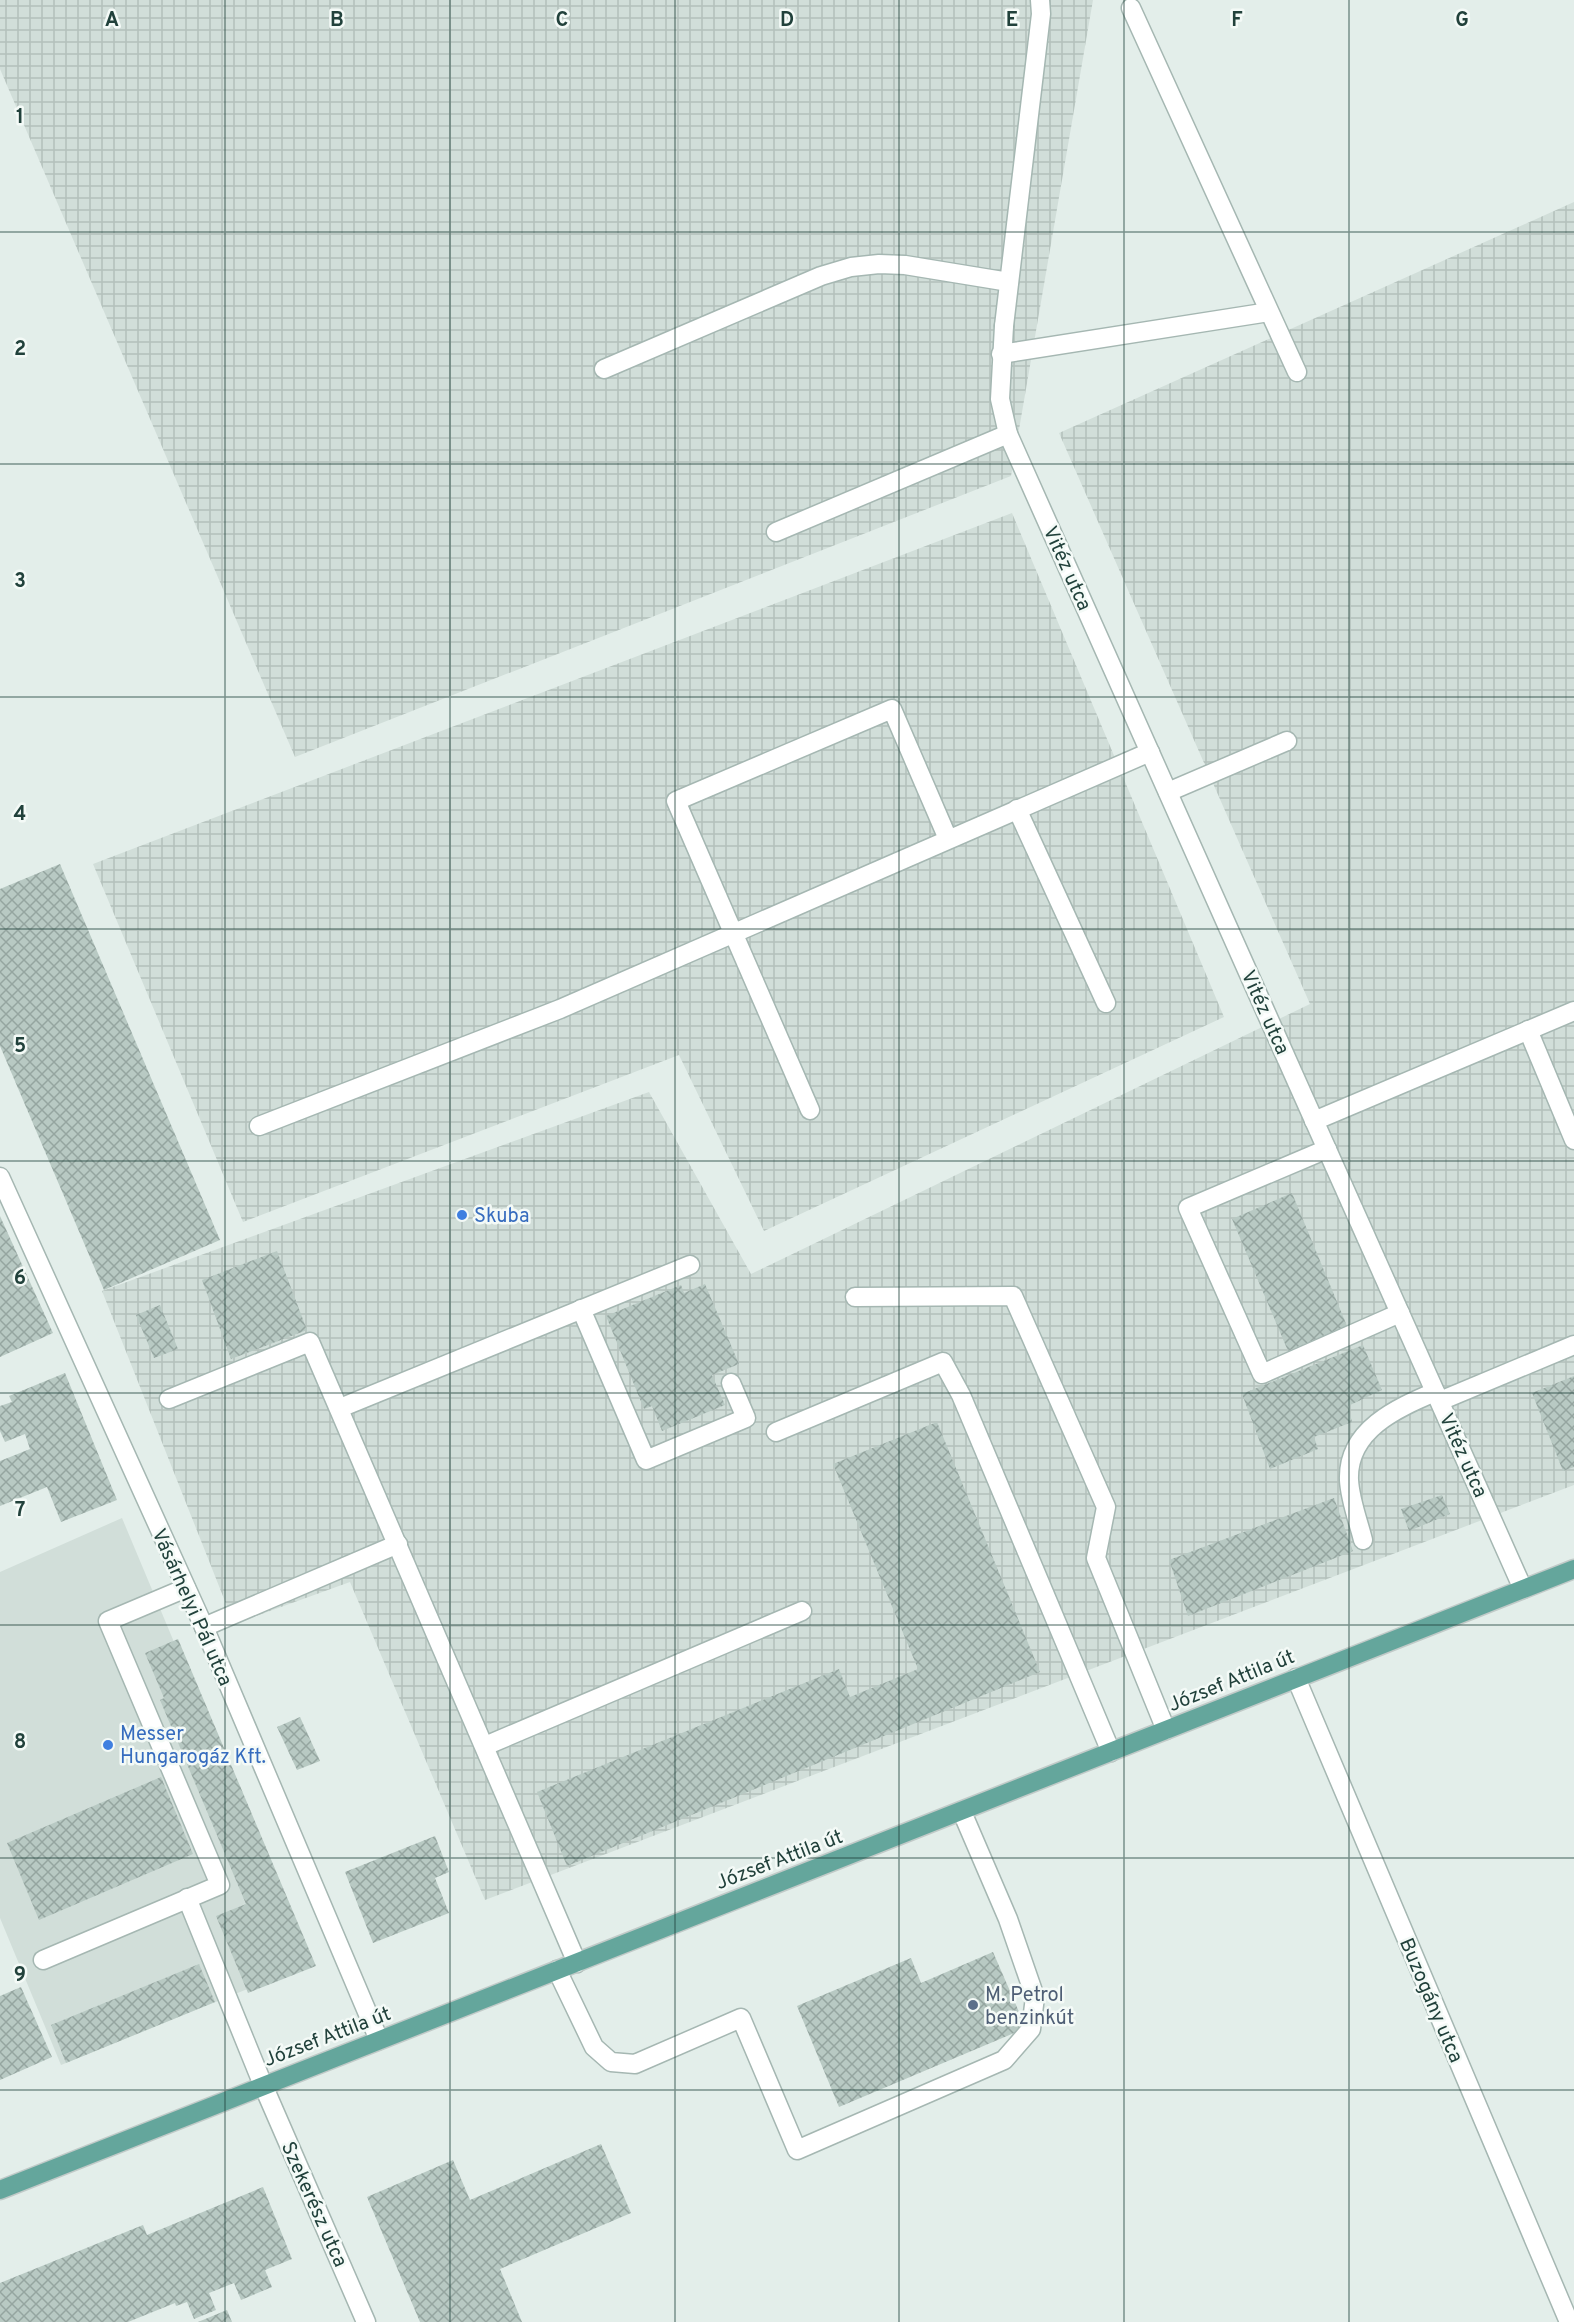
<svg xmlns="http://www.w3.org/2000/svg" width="1574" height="2322" font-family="Overpass,sans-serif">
  <defs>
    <pattern id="industrial-grid" width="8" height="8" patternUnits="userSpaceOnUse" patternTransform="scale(1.5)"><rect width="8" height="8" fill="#d1ded9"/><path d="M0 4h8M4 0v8" fill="none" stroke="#b3c0bb"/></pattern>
    <pattern id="building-cross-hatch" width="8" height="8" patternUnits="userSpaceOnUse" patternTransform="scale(1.5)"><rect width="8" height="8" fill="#b8c9c3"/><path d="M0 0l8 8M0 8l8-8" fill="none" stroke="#95a5a0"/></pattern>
  </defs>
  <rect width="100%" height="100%" fill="#e3eeea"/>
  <polygon fill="#d1ded9" points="122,1518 309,1964 61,2065 0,1918 0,1572"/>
  <g fill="url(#industrial-grid)">
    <polygon points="0,0 1093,0 1011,476 295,757 0,69"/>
    <polygon points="1574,202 1574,1485 485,1900 350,1582 234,1624 102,1291 649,1092 751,1274 1310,1004 1059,433"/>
    <polygon points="1012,513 1224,1017 764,1231 679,1055 243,1222 93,864"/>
  </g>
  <g fill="url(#building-cross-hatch)">
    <polygon points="60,864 220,1240 104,1290 0,1046 0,889"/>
    <polygon points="1292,1193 1347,1326 1288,1351 1232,1219"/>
    <polygon points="0,1216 53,1333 0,1357"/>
    <polygon points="277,1251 307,1330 231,1359 202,1280"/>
    <polygon points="705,1284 739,1364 712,1375 725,1405 662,1431 652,1406 644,1409 606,1316 681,1285 684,1293"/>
    <polygon points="160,1305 178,1349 154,1358 136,1315"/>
    <polygon points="1363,1345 1382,1390 1348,1406 1352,1422 1314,1437 1318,1449 1270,1469 1242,1394"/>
    <polygon points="65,1373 117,1500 61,1522 47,1487 0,1506 0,1461 30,1449 25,1434 5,1442 0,1431 0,1406 12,1402 9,1396"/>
    <polygon points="1574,1376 1574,1467 1563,1471 1532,1393"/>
    <polygon points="937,1422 1040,1672 567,1866 537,1792 839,1669 850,1697 918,1669 833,1464"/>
    <polygon points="1442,1495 1450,1514 1409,1531 1401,1509"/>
    <polygon points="1334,1498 1353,1551 1188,1616 1169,1560"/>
    <polygon points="178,1639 316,1966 248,1993 216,1916 246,1904 160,1700 164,1698 145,1653"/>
    <polygon points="300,1717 320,1761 297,1770 277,1727"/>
    <polygon points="161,1777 193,1854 39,1920 7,1843"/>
    <polygon points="435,1836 449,1872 435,1878 449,1913 373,1943 345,1872"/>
    <polygon points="993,1952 1026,2028 839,2107 797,2006 911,1958 921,1983"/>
    <polygon points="199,1964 215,2002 66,2063 51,2025"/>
    <polygon points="21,1987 52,2057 0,2080 0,1996"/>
    <polygon points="601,2144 631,2213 500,2269 522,2322 420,2322 367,2197 453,2160 470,2200"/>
    <polygon points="263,2187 292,2259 265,2270 272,2287 241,2300 234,2283 209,2293 216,2310 194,2319 187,2302 176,2306 175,2303 128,2322 0,2322 0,2283 143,2225 147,2235"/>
    <polygon points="227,2310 232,2322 198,2322"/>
  </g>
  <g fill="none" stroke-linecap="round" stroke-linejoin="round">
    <g stroke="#a5b7b2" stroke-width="21">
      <g id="service">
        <polyline points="1131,8 1297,372"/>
        <polyline points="1004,326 1041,14 1040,0"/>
        <polyline points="1001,354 1269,312"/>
        <polyline points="604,369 821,276 851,267 879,264 905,265 1009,282"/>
        <polyline points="1168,792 1287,741"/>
        <polyline points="1017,809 1106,1003"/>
        <polyline points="1528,1030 1574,1140"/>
        <polyline points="810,1110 676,801 892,709 948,839"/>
        <polyline points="1314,1121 1574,1011"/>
        <polyline points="259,1126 560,1009 1150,752"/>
        <polyline points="1327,1149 1188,1208 1262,1374 1400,1313"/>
        <polyline points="855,1297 1013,1296 1106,1507 1096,1558 1166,1730"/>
        <polyline points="581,1309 646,1460 746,1418 731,1383"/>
        <polyline points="169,1399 310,1342 577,1963"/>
        <polyline points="1440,1401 1574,1345"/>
        <polyline points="340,1408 690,1265"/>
        <polyline points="776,1432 943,1362 961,1395 1111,1752"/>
        <path d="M1363 1540C1358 1520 1350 1500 1349 1480 1347 1430 1397 1408 1435 1392"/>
        <polyline points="204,1627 398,1544"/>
        <polyline points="485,1746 802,1611"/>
        <polyline points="187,1898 263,2085"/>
        <polyline points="43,1960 220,1885 108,1621 186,1588"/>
        <polyline points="557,1970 594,2047 611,2062 635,2064 741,2018 797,2150 1004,2060 1031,2029 1035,1997 1008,1919 962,1812"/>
      </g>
    </g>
    <g stroke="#a5b7b2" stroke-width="21">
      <g id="minor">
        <polyline points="1004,326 1000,399 1008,434 1523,1589"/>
        <polyline points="776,532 1008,434"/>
        <polyline points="0,1177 204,1627 379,2040"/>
        <polyline points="1296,1678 1569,2322"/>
        <polyline points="263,2085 366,2322"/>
      </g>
    </g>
    <g stroke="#c1cac8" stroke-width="21">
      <polyline id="primary" points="0,2190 1574,1569"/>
    </g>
    <use href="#service" stroke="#fff" stroke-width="18"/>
    <use href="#minor" stroke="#fff" stroke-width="18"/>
    <use href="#primary" stroke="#64a69c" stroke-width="18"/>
  </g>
  <path fill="none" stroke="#21413b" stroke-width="1.5" stroke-opacity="0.55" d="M225 0V2322M450 0V2322M675 0V2322M899 0V2322M1124 0V2322M1349 0V2322M0 232H1574M0 464H1574M0 697H1574M0 929H1574M0 1161H1574M0 1393H1574M0 1625H1574M0 1858H1574M0 2090H1574"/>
  <g fill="#3f7fe0" stroke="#f4faf7" stroke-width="2">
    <circle cx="462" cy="1215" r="6"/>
    <circle cx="108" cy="1745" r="6"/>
  </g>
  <circle fill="#5c6f8a" stroke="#f4faf7" stroke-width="2" cx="973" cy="2005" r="6"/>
  <g text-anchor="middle" stroke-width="5" stroke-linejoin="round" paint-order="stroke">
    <g font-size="20" fill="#21413b" stroke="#f4faf7">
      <text transform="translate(1068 568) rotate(66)" y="7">Vitéz utca</text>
      <text transform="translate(1266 1012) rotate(66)" y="7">Vitéz utca</text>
      <text transform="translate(1464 1455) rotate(66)" y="7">Vitéz utca</text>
      <text transform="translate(193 1607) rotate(66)" y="7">Vásárhelyi Pál utca</text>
      <text transform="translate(1231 1680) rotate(-22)" y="7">József Attila út</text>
      <text transform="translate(779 1859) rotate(-21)" y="7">József Attila út</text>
      <text transform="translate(1432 2000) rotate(67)" y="7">Buzogány utca</text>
      <text transform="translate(327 2036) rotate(-21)" y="7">József Attila út</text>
      <text transform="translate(315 2204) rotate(66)" y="7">Szekerész utca</text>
    </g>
    <g font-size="20" fill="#366cbe" stroke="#f4faf7" text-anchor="start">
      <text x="474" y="1222">Skuba</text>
      <text x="120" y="1740">Messer<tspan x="120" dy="23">Hungarogáz Kft.</tspan></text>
    </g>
    <g font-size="20" fill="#4e5e75" stroke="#f4faf7" text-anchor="start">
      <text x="985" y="2001">M. Petrol<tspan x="985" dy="23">benzinkút</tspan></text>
    </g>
  </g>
  <g font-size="20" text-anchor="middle" font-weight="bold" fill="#21413b" stroke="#f4faf7" stroke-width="5" stroke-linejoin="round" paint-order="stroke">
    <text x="112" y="26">A</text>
    <text x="337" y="26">B</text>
    <text x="562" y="26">C</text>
    <text x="787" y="26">D</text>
    <text x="1012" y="26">E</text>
    <text x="1237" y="26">F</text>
    <text x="1462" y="26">G</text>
    <text x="20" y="123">1</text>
    <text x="20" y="355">2</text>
    <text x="20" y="587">3</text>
    <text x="20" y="820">4</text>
    <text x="20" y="1052">5</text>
    <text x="20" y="1284">6</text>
    <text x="20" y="1516">7</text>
    <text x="20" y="1748">8</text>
    <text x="20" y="1981">9</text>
  </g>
</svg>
